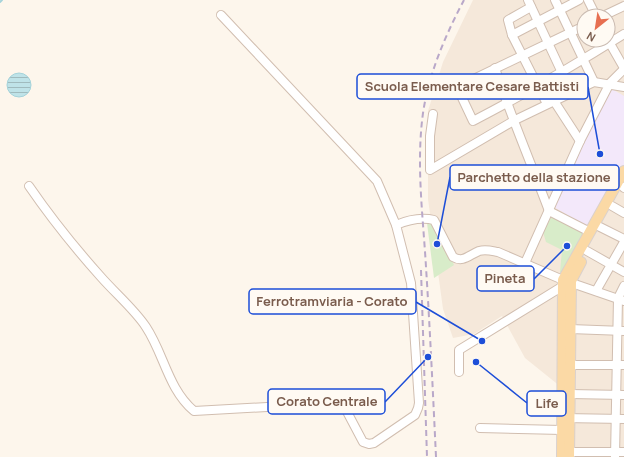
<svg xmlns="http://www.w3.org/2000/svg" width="624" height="457" font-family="Manrope,sans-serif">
  <defs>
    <pattern id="water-rules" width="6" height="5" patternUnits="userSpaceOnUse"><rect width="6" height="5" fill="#bfe3e8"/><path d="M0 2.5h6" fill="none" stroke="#a0bbbe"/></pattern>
  </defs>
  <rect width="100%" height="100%" fill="#fdf6ec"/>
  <path fill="#f5e8da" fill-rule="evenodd" d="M473 0H624V457H560L561 387 525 358 502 316 474 334 453 338 443 309 428 199V111L443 62ZM584 16H608V40H584Z"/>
  <polygon fill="#f3e8fa" points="612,89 624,96 624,165 589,228 554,207 580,143"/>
  <g fill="#d8ecc9">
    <polygon points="553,214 588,232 565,275 560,272 562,250 546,242 543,232"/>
    <polygon points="427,223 433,223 454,265 434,278"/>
  </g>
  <circle fill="url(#water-rules)" stroke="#a5d3da" cx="19" cy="85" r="12"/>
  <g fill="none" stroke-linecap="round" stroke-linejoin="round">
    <polyline stroke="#a5d3da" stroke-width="2" points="0,2 2,0"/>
    <g stroke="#d1beb0" stroke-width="10">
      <g id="minor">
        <polyline points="528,0 571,92"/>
        <polyline points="555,0 594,82"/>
        <polyline points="588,0 596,16"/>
        <polyline points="531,7 508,20 512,35 547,104"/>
        <polyline points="221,15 377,181 396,225"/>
        <polyline points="603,16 624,6"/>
        <path d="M584 26 457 87 473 121C525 94 575 65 624 34"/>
        <polyline points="512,35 579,0"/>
        <polyline points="608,40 624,68"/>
        <path d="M495 68C511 117 531 163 549 211L590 232"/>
        <polyline points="554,101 580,141"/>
        <polyline points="433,114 430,136 430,170 515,120 594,82 624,87"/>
        <path d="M29 186C51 218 75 248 101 277 115 293 135 310 146 327 164 354 168 389 194 411L337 403 345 408 363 442 369 444 374 443 415 415 418 408 419 403 411 283 396 225C408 220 421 217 434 220L453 257C463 263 469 255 479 251 486 249 492 251 498 252L563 280 624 301"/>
        <polyline points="623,187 624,188"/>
        <polyline points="612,206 624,213"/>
        <polyline points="600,227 624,239"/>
        <polyline points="587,251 624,272"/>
        <polyline points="525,263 580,141 610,83 624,69"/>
        <polyline points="596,291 624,242"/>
        <polyline points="570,329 624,331"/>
        <polyline points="570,365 624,365"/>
        <polyline points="459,372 459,350 563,286"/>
        <polyline points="570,394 624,395"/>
        <polyline points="563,418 624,419"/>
        <polyline points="480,428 562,430"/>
        <polyline points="569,452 624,452"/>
        <polyline points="615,457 618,298 624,286"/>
      </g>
    </g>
    <g stroke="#dad1cd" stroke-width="12">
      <g id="major">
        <polyline points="562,457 563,280 624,171"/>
        <polyline points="569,457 571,281 581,262"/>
      </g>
    </g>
    <use href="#minor" stroke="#fff" stroke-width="8"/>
    <use href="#major" stroke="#fbd9a5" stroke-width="10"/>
    <g stroke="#b9a8c9" stroke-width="2" stroke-dasharray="6 4" stroke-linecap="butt">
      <polyline points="421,270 427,457"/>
      <path d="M436 457C433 394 430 330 426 267 423 216 416 164 423 113 429 73 445 36 464 0"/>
    </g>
  </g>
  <path fill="none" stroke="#1d4ed8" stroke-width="1.5" d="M600 154L588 87M437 244L450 177M567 246L534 279M482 341L416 302M428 357L385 402M476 362L527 403"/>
  <g fill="#1d4ed8" stroke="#fffaf3" stroke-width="1.5">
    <circle cx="600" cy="154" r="4"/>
    <circle cx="437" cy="244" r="4"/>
    <circle cx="567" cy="246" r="4"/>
    <circle cx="482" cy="341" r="4"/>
    <circle cx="428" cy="357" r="4"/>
    <circle cx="476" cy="362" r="4"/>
  </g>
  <g fill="#fffaf3" stroke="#1d4ed8" stroke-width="1.5">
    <rect x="357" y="74" width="231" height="25" rx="4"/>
    <rect x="450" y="165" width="169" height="25" rx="4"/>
    <rect x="477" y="266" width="57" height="25" rx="4"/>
    <rect x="249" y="289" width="167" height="25" rx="4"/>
    <rect x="268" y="389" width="117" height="25" rx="4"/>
    <rect x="527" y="391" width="39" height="25" rx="4"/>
  </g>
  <g font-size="13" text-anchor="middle" font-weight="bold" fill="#7a5c4d">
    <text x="472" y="91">Scuola Elementare Cesare Battisti</text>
    <text x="534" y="182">Parchetto della stazione</text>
    <text x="505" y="283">Pineta</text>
    <text x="332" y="306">Ferrotramviaria - Corato</text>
    <text x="327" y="406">Corato Centrale</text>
    <text x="547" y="408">Life</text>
  </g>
  <g transform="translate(596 28) rotate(210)"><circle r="19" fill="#fffaf3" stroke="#cabbb1"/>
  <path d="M0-3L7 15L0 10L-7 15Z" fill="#e76f51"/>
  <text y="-6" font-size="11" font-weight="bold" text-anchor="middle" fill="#7a5c4d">N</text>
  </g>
</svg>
